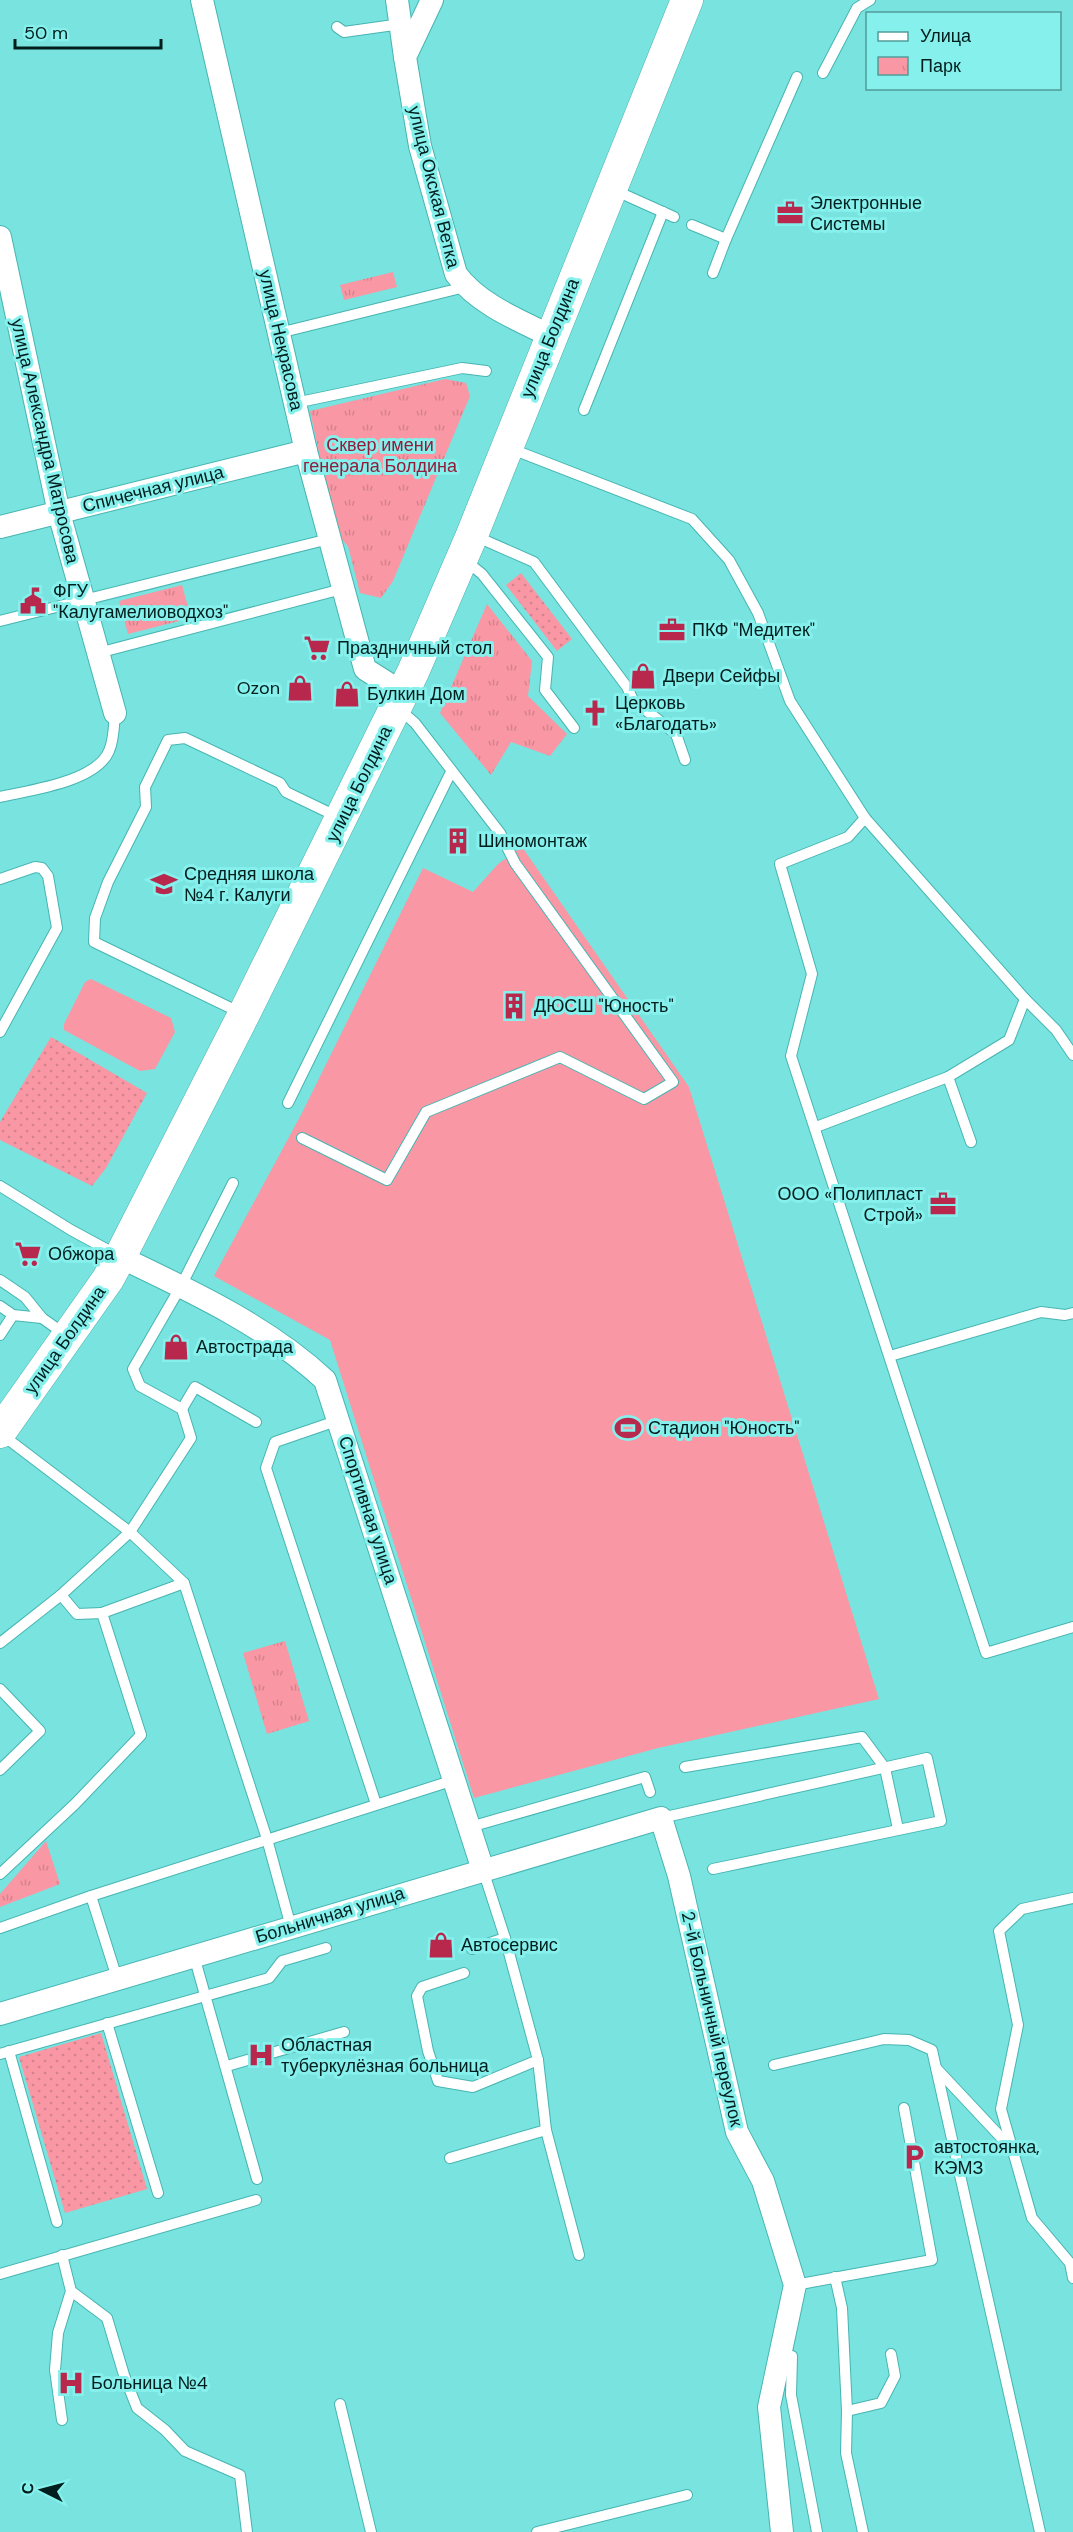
<svg xmlns="http://www.w3.org/2000/svg" width="1073" height="2532" font-family="'DM Sans',sans-serif">
  <defs>
    <pattern id="grass-dots" width="8" height="8" patternUnits="userSpaceOnUse" patternTransform="scale(1.5)"><rect width="8" height="8" fill="#fa97a4"/><path d="M2 2h.1M6 6h.1" fill="none" stroke="#d4828d" stroke-width="1.8" stroke-linecap="round"/></pattern>
    <pattern id="park-tufts" width="24" height="20" patternUnits="userSpaceOnUse" patternTransform="scale(1.5)"><rect width="24" height="20" fill="#fa97a4"/><path d="M3 7l-1-3M5 7V3M7 7l1-3M15 17l-1-3M17 17v-4M19 17l1-3" fill="none" stroke="#d4828d"/></pattern>
  </defs>
  <rect width="100%" height="100%" fill="#78e3df"/>
  <g fill="url(#grass-dots)">
    <polygon points="521,573 572,639 557,651 506,585"/>
    <polygon points="51,1037 147,1093 106,1168 92,1186 0,1140 0,1122"/>
    <polygon points="101,2033 147,2189 65,2213 19,2057"/>
  </g>
  <g fill="url(#park-tufts)">
    <polygon points="393,272 397,287 344,300 340,285"/>
    <polygon points="445,379 466,383 470,396 393,581 381,598 360,593 348,546 337,535 310,411"/>
    <polygon points="182,585 191,618 128,634 119,601"/>
    <polygon points="487,604 532,661 528,696 567,734 550,756 511,742 491,775 440,713"/>
    <polygon points="285,1641 309,1721 267,1734 243,1653"/>
    <polygon points="46,1841 60,1884 0,1907 0,1894"/>
  </g>
  <g fill="#fa97a4">
    <polygon points="522,847 689,1087 879,1699 658,1748 474,1798 330,1340 214,1276 302,1113 423,868 473,892 498,864"/>
    <polygon points="91,979 171,1018 175,1032 155,1069 140,1071 64,1030 64,1024 85,982"/>
  </g>
  <g fill="none" stroke-linecap="round" stroke-linejoin="round">
    <g stroke="#47b5b2" stroke-width="12">
      <g id="lane">
        <polyline points="337,27 344,32 401,24"/>
        <polyline points="823,73 857,8 870,0"/>
        <polyline points="614,190 674,217"/>
        <polyline points="692,225 726,239 797,77"/>
        <polyline points="713,273 726,239"/>
        <polyline points="279,333 465,287"/>
        <polyline points="295,403 462,368 486,371"/>
        <polyline points="584,410 663,212"/>
        <polyline points="509,448 692,519 729,560 758,613 790,701 865,818 848,837 780,864 812,974 791,1056 986,1653 1073,1627"/>
        <polyline points="475,536 534,562 627,687 633,700 676,734 685,760"/>
        <polyline points="465,560 482,574 548,657 545,690 574,728"/>
        <polyline points="0,621 329,539"/>
        <polyline points="98,653 342,589"/>
        <path d="M0 797C30 790 96 782 109 751 114 740 114 725 115 713"/>
        <polyline points="865,818 1025,999 1009,1040 948,1077 971,1142"/>
        <polyline points="0,879 35,867 42,868 48,876 57,928 0,1032"/>
        <polyline points="1025,999 1056,1030 1073,1055"/>
        <polyline points="241,1013 94,942 95,918 108,882 146,807 145,787 168,740 185,738 280,783 286,792 340,818"/>
        <polyline points="288,1103 451,772"/>
        <polyline points="816,1127 948,1077"/>
        <polyline points="302,1138 387,1180 426,1112 560,1057 644,1099 673,1082 515,863 500,833 415,723 399,709"/>
        <polyline points="233,1183 181,1286 133,1369 140,1386 182,1409 195,1387 256,1422"/>
        <polyline points="0,1186 71,1230 119,1256"/>
        <polyline points="0,1280 25,1297 42,1318 66,1335"/>
        <polyline points="0,1306 13,1315 42,1318"/>
        <polyline points="0,1335 13,1315"/>
        <polyline points="890,1356 1041,1312 1065,1315 1073,1313"/>
        <polyline points="182,1409 191,1438 130,1532 184,1583 267,1839 291,1927"/>
        <polyline points="339,1420 275,1442 266,1468 376,1804"/>
        <polyline points="1,1434 130,1532 61,1595"/>
        <polyline points="102,1613 184,1583"/>
        <polyline points="0,1643 61,1595 77,1614 102,1613 141,1735 75,1804 0,1874"/>
        <polyline points="0,1689 40,1731 0,1770"/>
        <polyline points="685,1767 862,1737 885,1768 898,1829"/>
        <polyline points="661,1818 927,1758 941,1821 713,1869"/>
        <polyline points="470,1827 645,1777 650,1792"/>
        <polyline points="91,1896 117,1978"/>
        <polyline points="1073,1898 1022,1909 999,1931 1018,2025 1001,2109 1032,2218 1070,2263 1073,2278"/>
        <polyline points="0,1928 91,1896 454,1780"/>
        <polyline points="505,1938 538,2060 546,2130 579,2255"/>
        <polyline points="472,1949 505,1938 483,1870"/>
        <polyline points="194,1956 257,2179"/>
        <polyline points="464,1973 422,1987 417,1996 428,2051 438,2081 473,2087 538,2060"/>
        <polyline points="107,2023 158,2193"/>
        <polyline points="9,2051 57,2222"/>
        <polyline points="0,2054 269,1978 282,1961 326,1948"/>
        <polyline points="774,2065 884,2039 909,2040 932,2050 1040,2532"/>
        <polyline points="227,2066 344,2032"/>
        <polyline points="936,2068 1010,2147"/>
        <polyline points="450,2158 546,2130"/>
        <polyline points="0,2274 256,2200"/>
        <polyline points="835,2277 842,2308 847,2411 881,2403 895,2376 891,2354"/>
        <polyline points="795,2285 932,2260 904,2108"/>
        <polyline points="71,2291 107,2318 124,2375 137,2408 165,2430 185,2451 240,2475 247,2532"/>
        <polyline points="792,2356 791,2395 817,2532"/>
        <polyline points="340,2404 371,2532"/>
        <polyline points="847,2411 846,2453 863,2532"/>
        <polyline points="62,2420 55,2370 58,2333 71,2291 62,2255"/>
        <polyline points="537,2532 687,2495"/>
      </g>
    </g>
    <g stroke="#47b5b2" stroke-width="24">
      <g id="street">
        <polyline points="202,0 306,451 365,669 403,693"/>
        <polyline points="397,0 405,57"/>
        <path d="M432 0 405 57 420 146 456 274C478 304 518 320 551 336"/>
        <polyline points="0,237 59,513 115,713"/>
        <polyline points="0,527 306,451"/>
        <path d="M120 1257C191 1291 267 1326 325 1380L483 1870"/>
        <polyline points="0,2014 661,1818 679,1876 737,2132 763,2181 795,2285 769,2407 782,2532"/>
      </g>
    </g>
    <g stroke="#47b5b2" stroke-width="33">
      <polyline id="secondary" points="0,1432 108,1279 120,1257 244,1014 413,672 472,535 687,0"/>
    </g>
    <use href="#lane" stroke="#fff" stroke-width="10"/>
    <use href="#street" stroke="#fff" stroke-width="22"/>
    <use href="#secondary" stroke="#fff" stroke-width="32"/>
  </g>
  <defs>
    <g id="office-bare" transform="scale(2.07)"><path d="M-6-3h4V-5.5h4V-3h4V5H-6ZM-1-4.5V-3h2v-1.5ZM-6 0V1H6V0Z" fill="#b8274c" stroke="#85f0ec" stroke-width="2.5" paint-order="stroke"/></g>
    <g id="civic-bare" transform="scale(2.07)"><path d="M-.6-6.5H3V-4.5H.6V-3L4-1V1h2V6H-6V1h2V-1L-.6-3ZM-1.2 2.5V6h2.4V2.5Z" fill="#b8274c" stroke="#85f0ec" stroke-width="2.5" paint-order="stroke"/></g>
    <g id="supermarket-bare" transform="scale(2.07)"><path d="M-6-5.5h2.5l.6 2H6L4.5 2H-2.5L-4.4-4H-6ZM-1.5 3.2a1.3 1.3 0 1 0 .1 0ZM3 3.2a1.3 1.3 0 1 0 .1 0Z" fill="#b8274c" stroke="#85f0ec" stroke-width="2.5" paint-order="stroke"/></g>
    <g id="shop-bare" transform="scale(2.07)"><path d="M-5-2.5h2.3a2.7 3.5 0 0 1 5.4 0H5L5.5 6h-11ZM-1.5-2.5h3a1.5 2.3 0 0 0-3 0Z" fill="#b8274c" stroke="#85f0ec" stroke-width="2.5" paint-order="stroke"/></g>
    <g id="church-bare" transform="scale(2.07)"><path d="M-1.2-6h2.4v3.5h3.3v2.4h-3.3V6h-2.4V-.1h-3.3v-2.4h3.3Z" fill="#b8274c" stroke="#85f0ec" stroke-width="2.5" paint-order="stroke"/></g>
    <g id="building-bare" transform="scale(2.07)"><path d="M-4-6H4V6H1V3H-1V6H-4ZM-2.5-4.3h1.7v1.8h-1.7ZM.8-4.3h1.7v1.8H.8ZM-2.5-1h1.7V.8h-1.7ZM.8-1h1.7V.8H.8Z" fill="#b8274c" stroke="#85f0ec" stroke-width="2.5" paint-order="stroke"/></g>
    <g id="school-bare" transform="scale(2.07)"><path d="M0-5L7-2L0 1L-7-2ZM-4 1L0 2.5L4 1V4Q0 6-4 4Z" fill="#b8274c" stroke="#85f0ec" stroke-width="2.5" paint-order="stroke"/></g>
    <g id="stadium-bare" transform="scale(2.07)"><path d="M0-5a6.5 5 0 1 0 0 10a6.5 5 0 1 0 0-10ZM-3.5-1.8h7v3.6h-7Z" fill="#b8274c" stroke="#85f0ec" stroke-width="2.5" paint-order="stroke"/></g>
    <g id="hospital-bare" transform="scale(2.07)"><path d="M-5-5h3v3.5h4V-5h3V5h-3V1.5h-4V5h-3Z" fill="#b8274c" stroke="#85f0ec" stroke-width="2.5" paint-order="stroke"/></g>
    <g id="parking-bare" transform="scale(2.07)"><path d="M-3.5-5.5H1a3.5 3.5 0 0 1 0 7H-1V5.5H-3.5ZM-1-3.4V-.6H.8a1.4 1.4 0 0 0 0-2.8Z" fill="#b8274c" stroke="#85f0ec" stroke-width="2.5" paint-order="stroke"/></g>
  </defs>
  <g fill-rule="evenodd">
    <use href="#office-bare" x="790" y="213"/>
    <use href="#civic-bare" x="33" y="601"/>
    <use href="#office-bare" x="672" y="630"/>
    <use href="#supermarket-bare" x="317" y="648"/>
    <use href="#shop-bare" x="643" y="676"/>
    <use href="#shop-bare" x="300" y="688"/>
    <use href="#shop-bare" x="347" y="694"/>
    <use href="#church-bare" x="595" y="713"/>
    <use href="#building-bare" x="458" y="841"/>
    <use href="#school-bare" x="164" y="884"/>
    <use href="#building-bare" x="514" y="1006"/>
    <use href="#office-bare" x="943" y="1204"/>
    <use href="#supermarket-bare" x="28" y="1254"/>
    <use href="#shop-bare" x="176" y="1347"/>
    <use href="#stadium-bare" x="628" y="1428"/>
    <use href="#shop-bare" x="441" y="1945"/>
    <use href="#hospital-bare" x="261" y="2055"/>
    <use href="#parking-bare" x="914" y="2157"/>
    <use href="#hospital-bare" x="71" y="2383"/>
  </g>
  <g text-anchor="middle" stroke-width="6" stroke-linejoin="round" paint-order="stroke">
    <g font-size="18" fill="#001e1d" stroke="#85f0ec">
      <text transform="translate(434 187) rotate(76)" y="6">улица Окская Ветка</text>
      <text transform="translate(550 338) rotate(-68)" y="6">улица Болдина</text>
      <text transform="translate(281 340) rotate(77)" y="6">улица Некрасова</text>
      <text transform="translate(45 441) rotate(77)" y="6">улица Александра Матросова</text>
      <text transform="translate(153 489) rotate(-14)" y="6">Спичечная улица</text>
      <text transform="translate(359 784) rotate(-64)" y="6">улица Болдина</text>
      <text transform="translate(65 1340) rotate(-55)" y="6">улица Болдина</text>
      <text transform="translate(368 1510) rotate(72)" y="6">Спортивная улица</text>
      <text transform="translate(330 1915) rotate(-17)" y="6">Больничная улица</text>
      <text transform="translate(712 2019) rotate(77)" y="6">2-й Больничный переулок</text>
    </g>
    <g font-size="18" fill="#001e1d" stroke="#85f0ec" text-anchor="start">
      <text x="810" y="209">Электронные<tspan x="810" dy="21">Системы</tspan></text>
      <text x="53" y="597">ФГУ<tspan x="53" dy="21">"Калугамелиоводхоз"</tspan></text>
      <text x="692" y="636">ПКФ "Медитек"</text>
      <text x="337" y="654">Праздничный стол</text>
      <text x="663" y="682">Двери Сейфы</text>
      <text x="280" y="694" text-anchor="end">Ozon</text>
      <text x="367" y="700">Булкин Дом</text>
      <text x="615" y="709">Церковь<tspan x="615" dy="21">«Благодать»</tspan></text>
      <text x="478" y="847">Шиномонтаж</text>
      <text x="184" y="880">Средняя школа<tspan x="184" dy="21">№4 г. Калуги</tspan></text>
      <text x="534" y="1012">ДЮСШ "Юность"</text>
      <text x="923" y="1200" text-anchor="end">ООО «Полипласт<tspan x="923" dy="21">Строй»</tspan></text>
      <text x="48" y="1260">Обжора</text>
      <text x="196" y="1353">Автострада</text>
      <text x="648" y="1434">Стадион "Юность"</text>
      <text x="461" y="1951">Автосервис</text>
      <text x="281" y="2051">Областная<tspan x="281" dy="21">туберкулёзная больница</tspan></text>
      <text x="934" y="2153">автостоянка,<tspan x="934" dy="21">КЭМЗ</tspan></text>
      <text x="91" y="2389">Больница №4</text>
    </g>
    <g font-size="18" fill="#931c3b" stroke="#85f0ec">
      <text x="380" y="451">Сквер имени<tspan x="380" dy="21">генерала Болдина</tspan></text>
    </g>
  </g>
  <rect x="866" y="12" width="195" height="78" fill="#85f0ec" stroke="#509c99" stroke-width="1.5"/>
  <rect x="878" y="32" width="30" height="9" fill="#ffffff" stroke="#509c99" stroke-width="1.5"/>
  <text x="920" y="42" font-size="18" fill="#001e1d">Улица</text>
  <rect x="878" y="57" width="30" height="18" fill="url(#park-tufts)" stroke="#509c99" stroke-width="1.5"/>
  <text x="920" y="72" font-size="18" fill="#001e1d">Парк</text>
  <g transform="translate(42 2490) rotate(276)" stroke="#85f0ec" stroke-width="4.5" paint-order="stroke">
  <path d="M0-4.5L10 22L0 15L-10 22Z" fill="#001e1d"/>
  <text y="-9" font-size="16" font-weight="bold" text-anchor="middle" fill="#001e1d">С</text>
  </g>
  <path d="M15 39v9h146v-9" fill="none" stroke="#001e1d" stroke-width="3"/>
  <text x="24" y="39" font-size="18" fill="#001e1d" stroke="#85f0ec" stroke-width="4.5" paint-order="stroke">50 m</text>
</svg>
